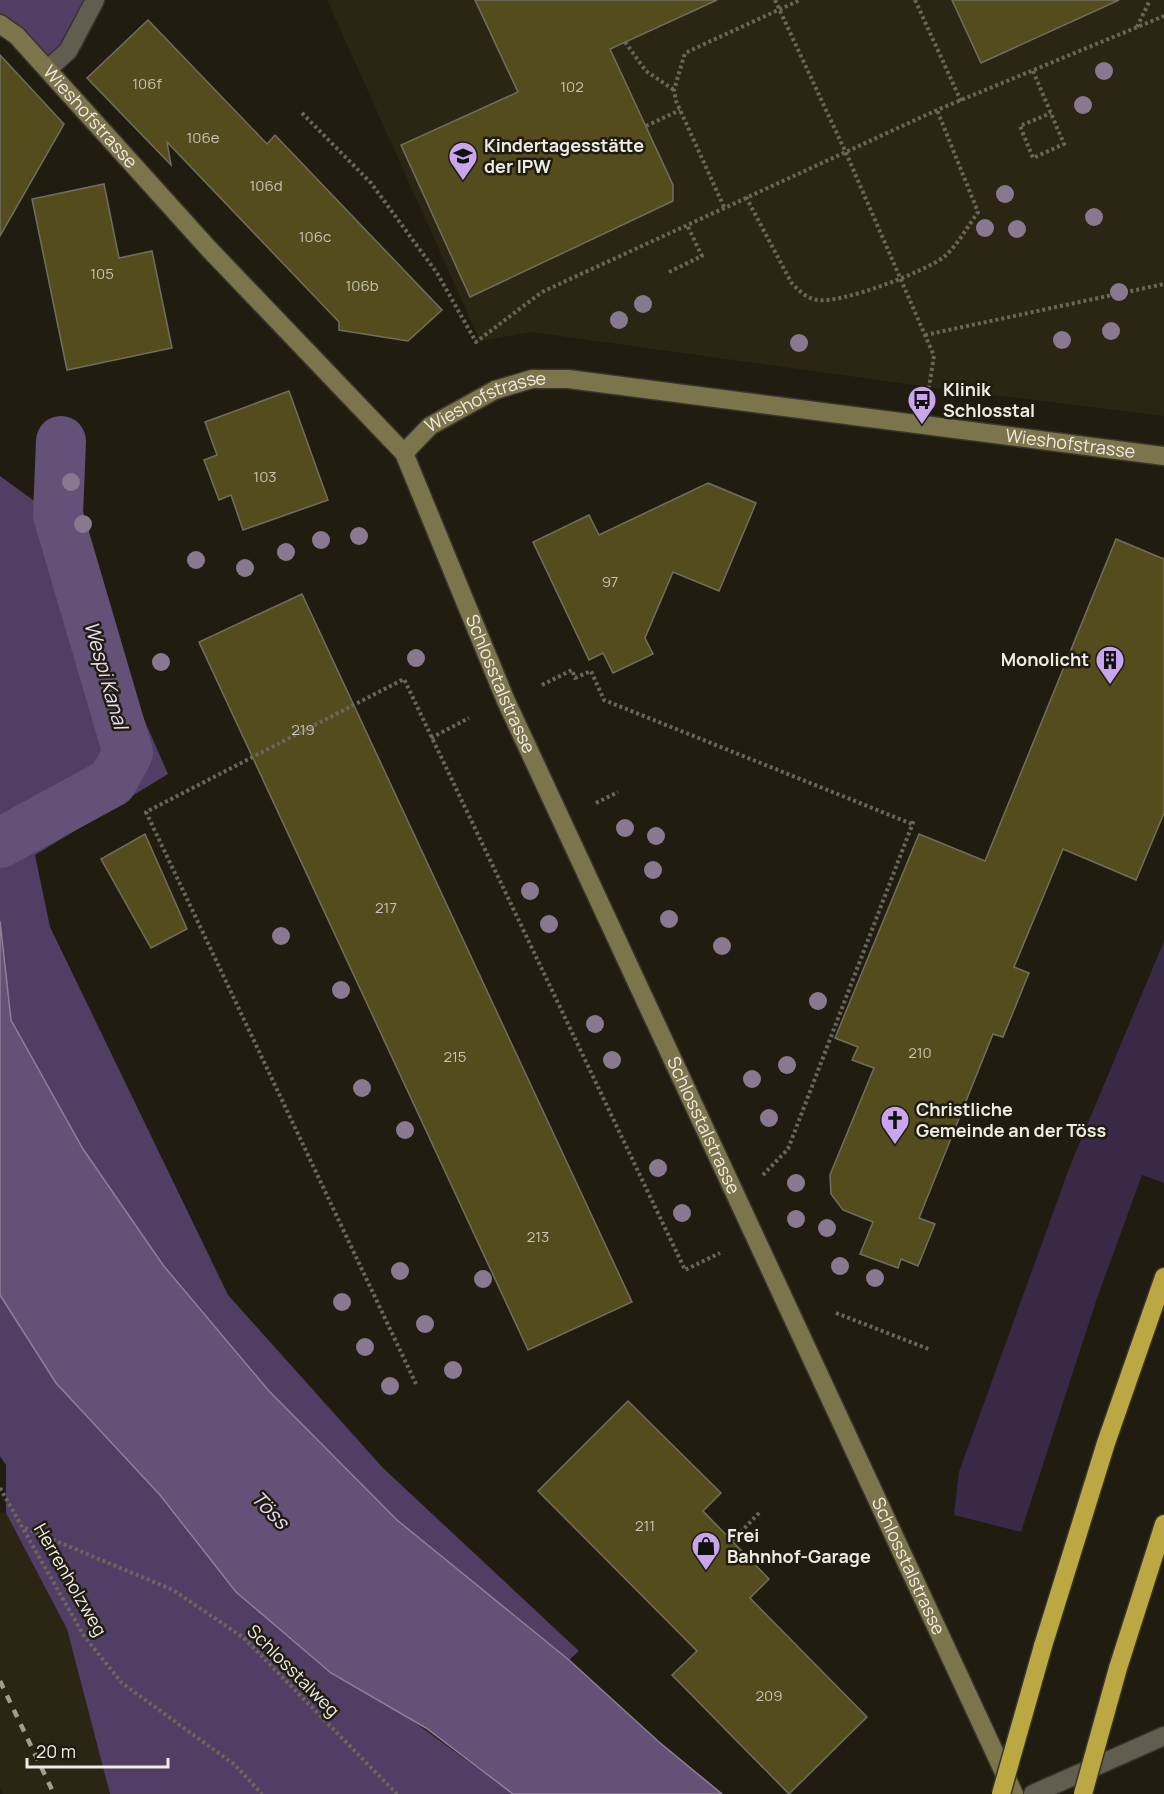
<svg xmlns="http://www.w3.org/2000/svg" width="1164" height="1794" font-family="Manrope,sans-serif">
  <rect width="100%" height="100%" fill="#201d10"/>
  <g fill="#2a2613">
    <polygon points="327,0 1164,0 1164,416 929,387 531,332 476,342 478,336"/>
    <polygon points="0,1512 6,1513 67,1629 110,1794 3,1794 0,1788"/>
  </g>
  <polygon fill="#382947" points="1164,941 1164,1183 1142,1175 1097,1298 1021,1532 954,1515 959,1472 1070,1166"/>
  <g fill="#513e64">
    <polygon points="0,0 95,0 48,69 0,26"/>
    <polygon points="0,476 55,516 168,774 35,855 50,927 228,1295 383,1468 579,1651 569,1660 397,1520 269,1391 163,1265 83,1149 11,1020 0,921"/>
    <polygon points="0,1295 56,1383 160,1495 236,1592 513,1794 110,1794 67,1629 6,1513 6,1465 0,1456"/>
  </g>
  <polygon fill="#645178" stroke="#8d7f98" stroke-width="1.5" points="0,921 11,1020 83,1149 163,1265 269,1391 397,1520 569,1660 659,1742 722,1794 513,1794 426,1728 331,1673 236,1592 160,1495 56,1383 0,1295"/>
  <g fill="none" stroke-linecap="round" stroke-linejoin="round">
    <polyline stroke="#645178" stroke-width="50" points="0,843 112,782 128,753 58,515 61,441"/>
  </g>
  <g fill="#554c1d" stroke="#716e5f" stroke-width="1.5">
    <polygon points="475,0 717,0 610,49 673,185 673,201 470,297 401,145 518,92"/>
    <polygon points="952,0 1119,0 981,63"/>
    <polygon points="148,20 267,144 275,135 442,310 408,341 339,330 339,322 167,142 171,165 87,78"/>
    <polygon points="0,55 64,124 0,236"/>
    <polygon points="104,184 119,258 152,251 172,348 67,370 32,199"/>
    <polygon points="289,391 328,500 243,530 231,495 219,500 204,460 217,455 205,422"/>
    <polygon points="708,483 756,503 719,591 673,572 645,638 653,654 613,673 603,653 589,660 533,542 589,515 599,535"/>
    <polygon points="1116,539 1164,559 1164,813 1136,880 1063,849 1014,967 1029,973 1003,1037 993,1034 919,1218 935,1224 918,1266 901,1259 898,1268 860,1254 873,1222 843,1210 831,1194 830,1175 874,1068 852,1060 858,1047 835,1038 919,834 985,861"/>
    <polygon points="302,594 632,1302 528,1350 199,642"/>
    <polygon points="145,834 187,929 151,948 101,859"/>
    <polygon points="628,1401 721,1493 703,1511 769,1579 750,1598 867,1717 789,1794 672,1675 697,1651 538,1491"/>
  </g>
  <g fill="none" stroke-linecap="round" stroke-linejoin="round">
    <g stroke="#37352e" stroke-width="21">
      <polyline id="lane" points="48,69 68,51 95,0"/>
    </g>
    <g stroke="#37352e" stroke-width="21">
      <polyline id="street" points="1033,1794 1164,1736"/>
    </g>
    <g stroke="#37352e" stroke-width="21">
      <g id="secondary">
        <path id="s1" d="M0 24 17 36 209 249 404 453 506 701 1014 1794"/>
        <path id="s2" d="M404 453 430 426 495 390 532 379H568L1164 456"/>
      </g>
    </g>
    <g stroke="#37352e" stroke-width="21">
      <g id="highway">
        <polyline points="1043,1646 1106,1443 1164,1277"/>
        <polyline points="1118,1668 1164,1524"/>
      </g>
    </g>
    <g stroke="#69675b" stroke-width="4" stroke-dasharray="3 3" stroke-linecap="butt">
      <polyline points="775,0 846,153 934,356 929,387"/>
      <polyline points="915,0 961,101"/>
      <polyline points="1137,27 1150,0"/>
      <polyline points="625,42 646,71 674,90"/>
      <polyline points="1033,71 1064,144 1033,158 1020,126 1051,113"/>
      <polyline points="302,113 371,183 437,273 476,342 542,292 937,110 1164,16"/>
      <polyline points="646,126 680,110"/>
      <path d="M746 197 791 282C798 290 806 298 817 300 841 304 924 272 944 257 957 246 968 226 978 212L937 110"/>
      <polyline points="724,207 676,101 674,90 685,53 800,0"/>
      <polyline points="669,272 702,256 687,225"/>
      <polyline points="925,335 1164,284"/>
      <polyline points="542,685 572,670 575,678 591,671 604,700 912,824"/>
      <polyline points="431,738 469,718"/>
      <polyline points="596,803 618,792"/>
      <polyline points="763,1175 788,1149 914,820"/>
      <polyline points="836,1313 931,1350"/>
      <polyline points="416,1384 146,812 404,679 685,1270 720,1253"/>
      <polyline points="0,1488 84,1636 122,1683 235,1765 262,1794"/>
      <polyline points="25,1528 173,1590 244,1638 397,1794"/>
      <polyline points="732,1541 761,1511"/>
    </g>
    <use href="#lane" stroke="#615e4f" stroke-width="18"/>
    <use href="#street" stroke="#615e4f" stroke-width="18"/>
    <use href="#secondary" stroke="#7c744b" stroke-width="18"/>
    <use href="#highway" stroke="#bba843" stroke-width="18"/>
    <polyline stroke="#a09d93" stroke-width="4.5" stroke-dasharray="8 8" stroke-linecap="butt" points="0,1681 54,1794"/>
    <g stroke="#37352e" stroke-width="21" stroke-linecap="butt">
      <g id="highway-bridge">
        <polyline points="1001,1794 1043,1646"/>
        <polyline points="1083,1794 1118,1668"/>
      </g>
    </g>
    <use href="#highway-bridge" stroke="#bba843" stroke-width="18"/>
  </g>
  <g fill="#887990">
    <circle cx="1104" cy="71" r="9"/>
    <circle cx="1083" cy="105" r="9"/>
    <circle cx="1005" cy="194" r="9"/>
    <circle cx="1094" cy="217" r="9"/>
    <circle cx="985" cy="228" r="9"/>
    <circle cx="1017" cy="229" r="9"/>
    <circle cx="1119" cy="292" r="9"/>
    <circle cx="643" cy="304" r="9"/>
    <circle cx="619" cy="320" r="9"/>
    <circle cx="1111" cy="331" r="9"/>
    <circle cx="1062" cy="340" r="9"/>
    <circle cx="799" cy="343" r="9"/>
    <circle cx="71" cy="482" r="9"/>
    <circle cx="83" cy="524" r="9"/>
    <circle cx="359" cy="536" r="9"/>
    <circle cx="321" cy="540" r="9"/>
    <circle cx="286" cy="552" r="9"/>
    <circle cx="196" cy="560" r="9"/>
    <circle cx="245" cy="568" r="9"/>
    <circle cx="416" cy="658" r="9"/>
    <circle cx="161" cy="662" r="9"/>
    <circle cx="625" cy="828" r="9"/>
    <circle cx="656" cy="836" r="9"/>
    <circle cx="653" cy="870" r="9"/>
    <circle cx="530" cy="891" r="9"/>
    <circle cx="669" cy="919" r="9"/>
    <circle cx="549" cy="924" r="9"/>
    <circle cx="281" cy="936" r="9"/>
    <circle cx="722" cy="946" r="9"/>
    <circle cx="341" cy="990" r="9"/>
    <circle cx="818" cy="1001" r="9"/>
    <circle cx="595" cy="1024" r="9"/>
    <circle cx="612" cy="1060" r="9"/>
    <circle cx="787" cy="1065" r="9"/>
    <circle cx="752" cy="1079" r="9"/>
    <circle cx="362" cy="1088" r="9"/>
    <circle cx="769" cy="1118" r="9"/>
    <circle cx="405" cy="1130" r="9"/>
    <circle cx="658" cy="1168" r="9"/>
    <circle cx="796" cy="1183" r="9"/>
    <circle cx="682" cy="1213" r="9"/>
    <circle cx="796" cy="1219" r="9"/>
    <circle cx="827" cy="1228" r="9"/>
    <circle cx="840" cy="1266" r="9"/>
    <circle cx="400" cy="1271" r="9"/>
    <circle cx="875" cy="1278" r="9"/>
    <circle cx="483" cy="1279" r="9"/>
    <circle cx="342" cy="1302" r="9"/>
    <circle cx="425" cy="1324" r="9"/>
    <circle cx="365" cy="1347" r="9"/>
    <circle cx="453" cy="1370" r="9"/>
    <circle cx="390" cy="1386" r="9"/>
  </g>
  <defs>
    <g id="school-pin" transform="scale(1.5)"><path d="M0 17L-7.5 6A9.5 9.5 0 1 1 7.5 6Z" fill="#c9a5ee" stroke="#201d10"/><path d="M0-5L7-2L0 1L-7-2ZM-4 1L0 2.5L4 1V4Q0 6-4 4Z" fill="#111"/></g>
    <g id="bus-pin" transform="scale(1.5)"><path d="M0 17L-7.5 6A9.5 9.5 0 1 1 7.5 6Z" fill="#c9a5ee" stroke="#201d10"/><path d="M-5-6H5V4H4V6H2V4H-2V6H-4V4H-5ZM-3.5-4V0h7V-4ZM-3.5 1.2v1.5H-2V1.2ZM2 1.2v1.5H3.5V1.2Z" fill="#111"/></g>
    <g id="building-pin" transform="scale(1.5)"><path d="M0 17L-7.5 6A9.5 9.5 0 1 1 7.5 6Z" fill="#c9a5ee" stroke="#201d10"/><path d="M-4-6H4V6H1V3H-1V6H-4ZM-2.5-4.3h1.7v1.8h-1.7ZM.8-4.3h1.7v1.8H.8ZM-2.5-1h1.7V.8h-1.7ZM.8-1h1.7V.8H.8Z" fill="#111"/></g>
    <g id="church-pin" transform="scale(1.5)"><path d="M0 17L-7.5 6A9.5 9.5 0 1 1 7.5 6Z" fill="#c9a5ee" stroke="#201d10"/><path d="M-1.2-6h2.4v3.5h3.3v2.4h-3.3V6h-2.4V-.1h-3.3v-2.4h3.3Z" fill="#111"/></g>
    <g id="shop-pin" transform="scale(1.5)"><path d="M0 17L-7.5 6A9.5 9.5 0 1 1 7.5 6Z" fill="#c9a5ee" stroke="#201d10"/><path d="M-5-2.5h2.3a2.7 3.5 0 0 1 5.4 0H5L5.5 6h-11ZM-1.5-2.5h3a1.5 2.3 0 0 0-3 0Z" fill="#111"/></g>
  </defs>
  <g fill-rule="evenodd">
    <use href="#school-pin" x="463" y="156"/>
    <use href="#bus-pin" x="922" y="400"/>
    <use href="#building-pin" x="1110" y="660"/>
    <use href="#church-pin" x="895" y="1120"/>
    <use href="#shop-pin" x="706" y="1546"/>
  </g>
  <g text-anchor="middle" stroke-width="5" stroke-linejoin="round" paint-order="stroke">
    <g font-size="15" fill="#c7c3b2">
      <text x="147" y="89">106f</text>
      <text x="572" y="92">102</text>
      <text x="203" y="143">106e</text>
      <text x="266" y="191">106d</text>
      <text x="315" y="242">106c</text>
      <text x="102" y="279">105</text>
      <text x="362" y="291">106b</text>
      <text x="265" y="482">103</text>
      <text x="610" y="587">97</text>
      <text x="303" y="735">219</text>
      <text x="386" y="913">217</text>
      <text x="920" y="1058">210</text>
      <text x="455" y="1062">215</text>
      <text x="538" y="1242">213</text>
      <text x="645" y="1531">211</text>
      <text x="769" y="1701">209</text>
    </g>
    <g font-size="18" fill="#edebe3" stroke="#201d10">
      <text dy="6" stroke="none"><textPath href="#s1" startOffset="130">Wieshofstrasse</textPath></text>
      <text dy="6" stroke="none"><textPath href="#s2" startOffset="99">Wieshofstrasse</textPath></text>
      <text dy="6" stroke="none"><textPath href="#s2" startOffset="693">Wieshofstrasse</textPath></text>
      <text dy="6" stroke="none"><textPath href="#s1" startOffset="840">Schlosstalstrasse</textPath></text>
      <text dy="6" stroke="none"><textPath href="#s1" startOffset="1326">Schlosstalstrasse</textPath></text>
      <text dy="6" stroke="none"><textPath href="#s1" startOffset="1812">Schlosstalstrasse</textPath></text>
      <text transform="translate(70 1580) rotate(60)" y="6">Herrenholzweg</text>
      <text transform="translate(293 1671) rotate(45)" y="6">Schlosstalweg</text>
    </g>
    <g font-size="18" font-weight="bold" fill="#edebe3" stroke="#201d10" text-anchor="start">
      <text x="484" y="152">Kindertagesstätte<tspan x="484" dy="21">der IPW</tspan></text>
      <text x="943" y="396">Klinik<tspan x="943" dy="21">Schlosstal</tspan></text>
      <text x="1089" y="666" text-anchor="end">Monolicht</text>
      <text x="916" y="1116">Christliche<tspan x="916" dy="21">Gemeinde an der Töss</tspan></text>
      <text x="727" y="1542">Frei<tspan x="727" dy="21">Bahnhof-Garage</tspan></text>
    </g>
    <g font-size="20" font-style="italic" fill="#e9dcf7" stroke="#201d10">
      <text transform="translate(106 675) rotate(74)" y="7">Wespi Kanal</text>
      <text transform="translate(270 1510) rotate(46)" y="7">Töss</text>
    </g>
  </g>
  <path d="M27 1758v9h141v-9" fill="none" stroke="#edebe3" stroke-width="3"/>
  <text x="36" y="1758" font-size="18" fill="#edebe3" stroke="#201d10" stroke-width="4.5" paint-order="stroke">20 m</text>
</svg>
